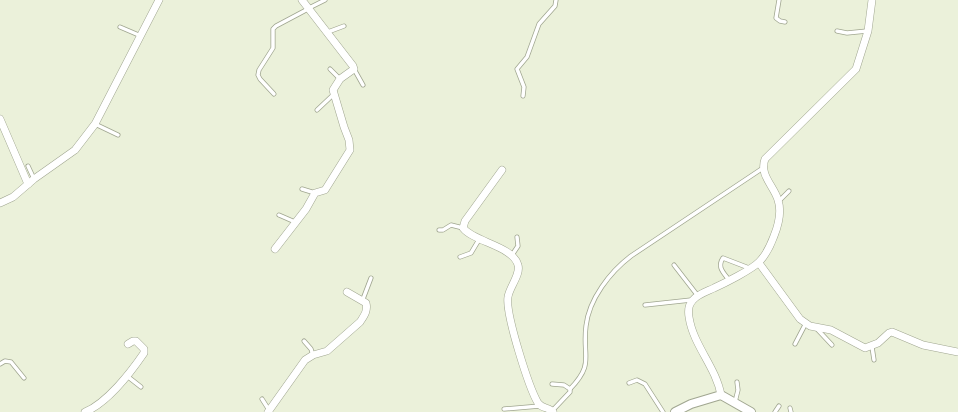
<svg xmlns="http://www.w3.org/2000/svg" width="958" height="412" font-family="Georgia,serif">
  <rect width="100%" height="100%" fill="#ebf1da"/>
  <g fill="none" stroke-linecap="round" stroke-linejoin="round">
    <g stroke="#a0a690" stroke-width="5">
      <g id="service">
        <polyline points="779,0 776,18 780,21 785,22"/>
        <polyline points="309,8 325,0"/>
        <polyline points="120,27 141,36"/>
        <polyline points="837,31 847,33 867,31"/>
        <polyline points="328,32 344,26"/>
        <polyline points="330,69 340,79"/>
        <polyline points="354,69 363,85"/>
        <polyline points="274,94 260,79 258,75 259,70 273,48 273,29 276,26 308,9"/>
        <polyline points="523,96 524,87 517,69 527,57 539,24 555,6 556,0"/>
        <polyline points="317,110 334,94"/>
        <polyline points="95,124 118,135"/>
        <polyline points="28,166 34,179"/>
        <polyline points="302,189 315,193"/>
        <polyline points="779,201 789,191"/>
        <polyline points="279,215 295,222"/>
        <polyline points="439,230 443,230 451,225 463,228"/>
        <polyline points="512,255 518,246 517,237"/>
        <polyline points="460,257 471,253 480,238"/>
        <polyline points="674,265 698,296"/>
        <path d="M729 280C723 272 717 267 723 258L749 268"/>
        <polyline points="363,299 371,278"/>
        <polyline points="645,305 691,300"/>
        <polyline points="817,329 832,345"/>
        <polyline points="304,341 311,349 313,355"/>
        <polyline points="795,344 806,323"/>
        <polyline points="872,347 874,360"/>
        <polyline points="0,364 5,361 11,362 24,378"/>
        <polyline points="127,376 141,387"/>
        <polyline points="629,383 637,380 645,384 663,412"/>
        <polyline points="552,384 564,385 570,389 570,392 552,411"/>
        <path d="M570 389C595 363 582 357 586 326 589 299 610 272 631 256L763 168"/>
        <polyline points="262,399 269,410"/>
        <polyline points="735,402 738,390 737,382"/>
        <polyline points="790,408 791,412"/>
        <polyline points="504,409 540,406"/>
        <polyline points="775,412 779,406"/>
      </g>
    </g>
    <g stroke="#a0a690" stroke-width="8">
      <g id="minor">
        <polyline points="0,119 28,184"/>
        <path d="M502 170 465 221 463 228C474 242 513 246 518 265 521 274 509 288 508 297 505 313 529 388 538 403 542 409 549 407 553 412"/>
        <polyline points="0,203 13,197 34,179 75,150 95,124 159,0"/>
        <polyline points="275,249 306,209 315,193 325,190 350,150 349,140 344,127 333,90 340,79 354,69 353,66 302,0"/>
        <polyline points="759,263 800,319 810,326 831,330 865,348 878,343 889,333 892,332 923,345 958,352"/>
        <path d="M721 395C716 367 693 345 689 317 688 311 689 304 693 300 698 294 708 291 714 288 725 283 751 270 759 262 765 256 771 244 774 236 778 226 782 212 778 200 774 186 759 175 765 159L856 69 868 31 872 0"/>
        <path d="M85 412C107 403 131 372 144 353V349L136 341H133L128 344"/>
        <path d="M268 412 305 360 313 355 327 351 360 322C364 316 368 311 366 303L347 292"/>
      </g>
    </g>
    <g stroke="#a0a690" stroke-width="10">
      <polyline id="tertiary" points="675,412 691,404 721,395 751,412"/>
    </g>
    <use href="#service" stroke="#fff" stroke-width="3.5"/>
    <use href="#minor" stroke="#fff" stroke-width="7"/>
    <use href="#tertiary" stroke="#fff" stroke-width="8"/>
  </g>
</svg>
